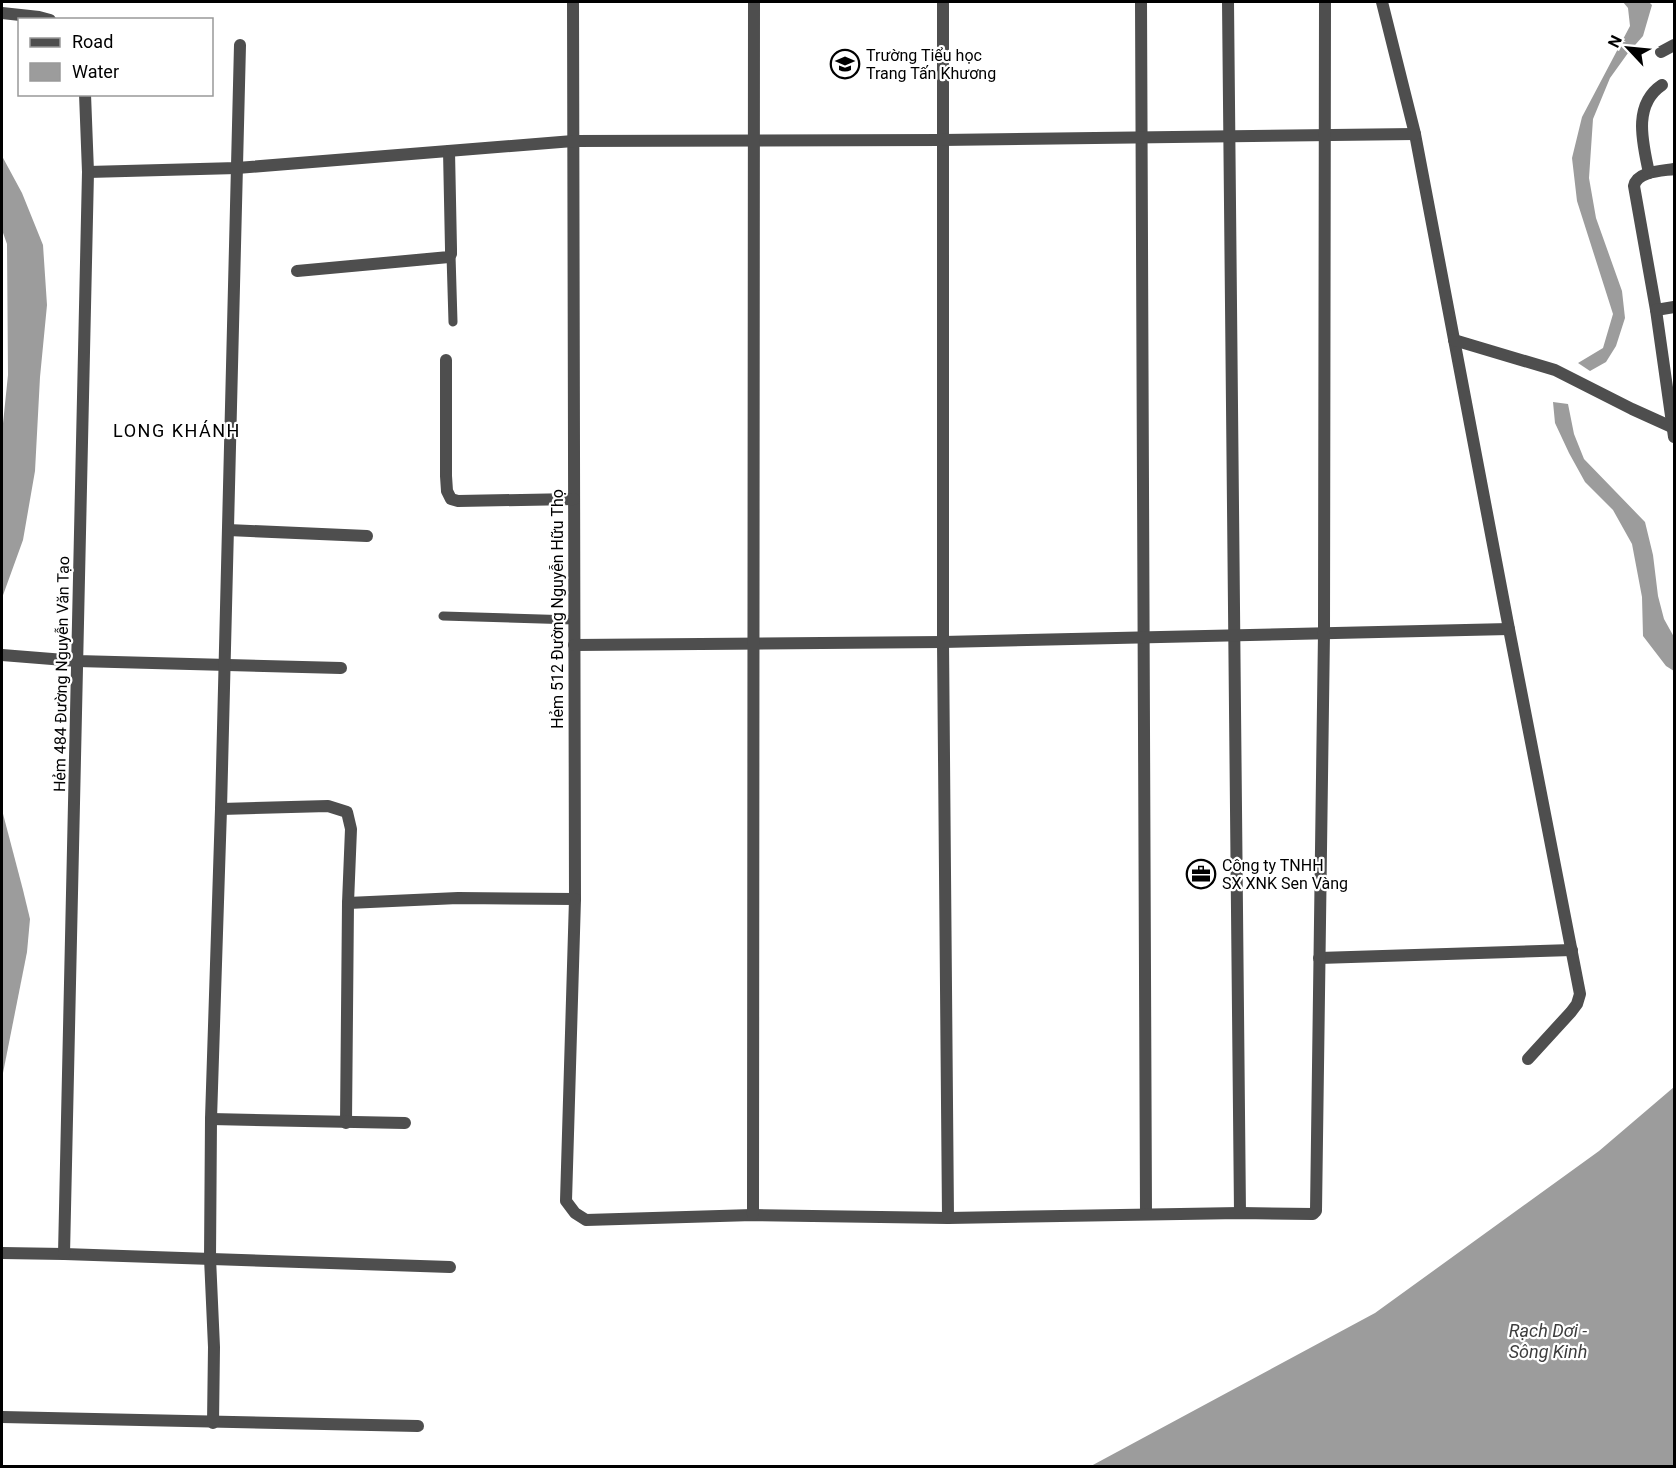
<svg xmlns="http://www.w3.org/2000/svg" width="1676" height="1468" font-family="Roboto,sans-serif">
  <rect width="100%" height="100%" fill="#fff"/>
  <g fill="#9c9c9c">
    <polygon points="1623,2 1649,2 1652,5 1643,36 1628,53 1610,78 1593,119 1589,178 1596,218 1622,291 1625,318 1616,346 1606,362 1590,371 1578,363 1603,348 1613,314 1577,201 1572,158 1582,117 1630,26 1628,8"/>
    <polygon points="2,156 22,193 43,245 47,305 40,377 35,471 23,540 2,598 2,433 8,375 7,244 2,230"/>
    <polygon points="1553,402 1568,404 1574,434 1584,459 1645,522 1653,555 1658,596 1664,619 1674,637 1674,671 1666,666 1643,636 1642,597 1632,544 1613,510 1585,482 1569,453 1555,423"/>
    <polygon points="2,810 23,890 30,919 27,952 2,1078"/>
    <polygon points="1674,1087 1674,1466 1091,1466 1375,1313 1599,1151"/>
  </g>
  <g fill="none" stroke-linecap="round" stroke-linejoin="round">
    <g stroke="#4e4e4e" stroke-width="9">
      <polyline points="451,255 453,322"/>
      <polyline points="443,616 574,620"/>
    </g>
    <g stroke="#4e4e4e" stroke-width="12">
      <polyline points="573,2 575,899 566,1201 575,1213 586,1220 753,1215 948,1218 943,642 943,2"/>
      <polyline points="1141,2 1146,1214"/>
      <polyline points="1228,2 1240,1213"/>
      <polyline points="1382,2 1415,134 1509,629 1580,994 1577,1004 1571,1012 1528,1059"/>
      <polyline points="2,13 39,17 50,20"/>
      <polyline points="1661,52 1674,45"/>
      <path d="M1674 169C1662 171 1637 171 1634 186L1656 310 1674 437"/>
      <polyline points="88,172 237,168 573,141 942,140 1415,134"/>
      <path d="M1649 173C1643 144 1632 105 1662 85"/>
      <polyline points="297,271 449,257 451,254 451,249 449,151"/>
      <polyline points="1656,310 1674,307"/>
      <polyline points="1454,340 1555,370 1632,409 1674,428"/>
      <polyline points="446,360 446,476 447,491 451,499 458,501 574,499"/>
      <polyline points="228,530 367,536"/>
      <polyline points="574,645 943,642 1509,629"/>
      <polyline points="2,655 77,661 341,668"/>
      <polyline points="221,809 328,806 347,812 351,829 348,903 346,1123"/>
      <polyline points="348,903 458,898 575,899"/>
      <polyline points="1319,958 1572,950"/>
      <polyline points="211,1119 405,1123"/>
      <polyline points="753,1215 754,2"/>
      <polyline points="948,1218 1240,1213 1313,1214 1316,1211 1324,633 1325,2"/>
      <polyline points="2,1253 64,1254 450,1267"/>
      <polyline points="64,1254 88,172 85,94"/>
      <polyline points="2,1417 418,1426"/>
      <polyline points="213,1423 214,1347 210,1258 211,1119 221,809 240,45"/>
    </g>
  </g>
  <defs>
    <g id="school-ring" transform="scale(1.5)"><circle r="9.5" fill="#fff" stroke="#000" stroke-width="1.5"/><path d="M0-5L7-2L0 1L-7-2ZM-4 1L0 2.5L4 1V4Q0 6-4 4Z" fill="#000"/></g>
    <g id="office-ring" transform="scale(1.5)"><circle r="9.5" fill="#fff" stroke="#000" stroke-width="1.5"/><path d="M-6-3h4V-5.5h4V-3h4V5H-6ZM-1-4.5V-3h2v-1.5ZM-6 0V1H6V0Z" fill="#000"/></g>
  </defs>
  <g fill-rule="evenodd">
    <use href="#school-ring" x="845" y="64"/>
    <use href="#office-ring" x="1201" y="874"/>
  </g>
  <g text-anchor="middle" stroke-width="4.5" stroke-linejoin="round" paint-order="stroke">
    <g font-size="16" fill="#000" stroke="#fff" text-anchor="start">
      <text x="866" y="61">Trường Tiểu học<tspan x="866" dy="18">Trang Tấn Khương</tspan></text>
      <text x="1222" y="871">Công ty TNHH<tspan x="1222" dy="18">SX XNK Sen Vàng</tspan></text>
    </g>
    <g font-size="16" fill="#000" stroke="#fff">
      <text transform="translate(557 609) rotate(-90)" y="6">Hẻm 512 Đường Nguyễn Hữu Thọ</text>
      <text transform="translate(61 674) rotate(-89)" y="6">Hẻm 484 Đường Nguyễn Văn Tạo</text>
    </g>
    <g font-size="18" letter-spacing="1.5" fill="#000" stroke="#fff">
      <text x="177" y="437">LONG KHÁNH</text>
    </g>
    <g font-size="18" font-style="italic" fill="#3d3d3d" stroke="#fff">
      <text x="1548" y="1337">Rạch Dơi -<tspan x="1548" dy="21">Sông Kinh</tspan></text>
    </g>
  </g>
  <rect width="1676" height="1468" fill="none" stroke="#000000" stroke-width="6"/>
  <rect x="18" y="18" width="195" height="78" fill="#ffffff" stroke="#999999" stroke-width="1.5"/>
  <rect x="30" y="38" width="30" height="9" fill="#4e4e4e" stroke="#999999" stroke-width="1.5"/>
  <text x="72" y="48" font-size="18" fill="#000000">Road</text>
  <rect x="30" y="63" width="30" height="18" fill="#9c9c9c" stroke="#999999" stroke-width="1.5"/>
  <text x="72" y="78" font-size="18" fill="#000000">Water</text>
  <g transform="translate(1628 48) rotate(296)" stroke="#ffffff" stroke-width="4.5" paint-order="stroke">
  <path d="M0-4.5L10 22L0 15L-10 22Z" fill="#000000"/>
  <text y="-9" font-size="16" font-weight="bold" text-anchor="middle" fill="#000000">N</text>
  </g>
</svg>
